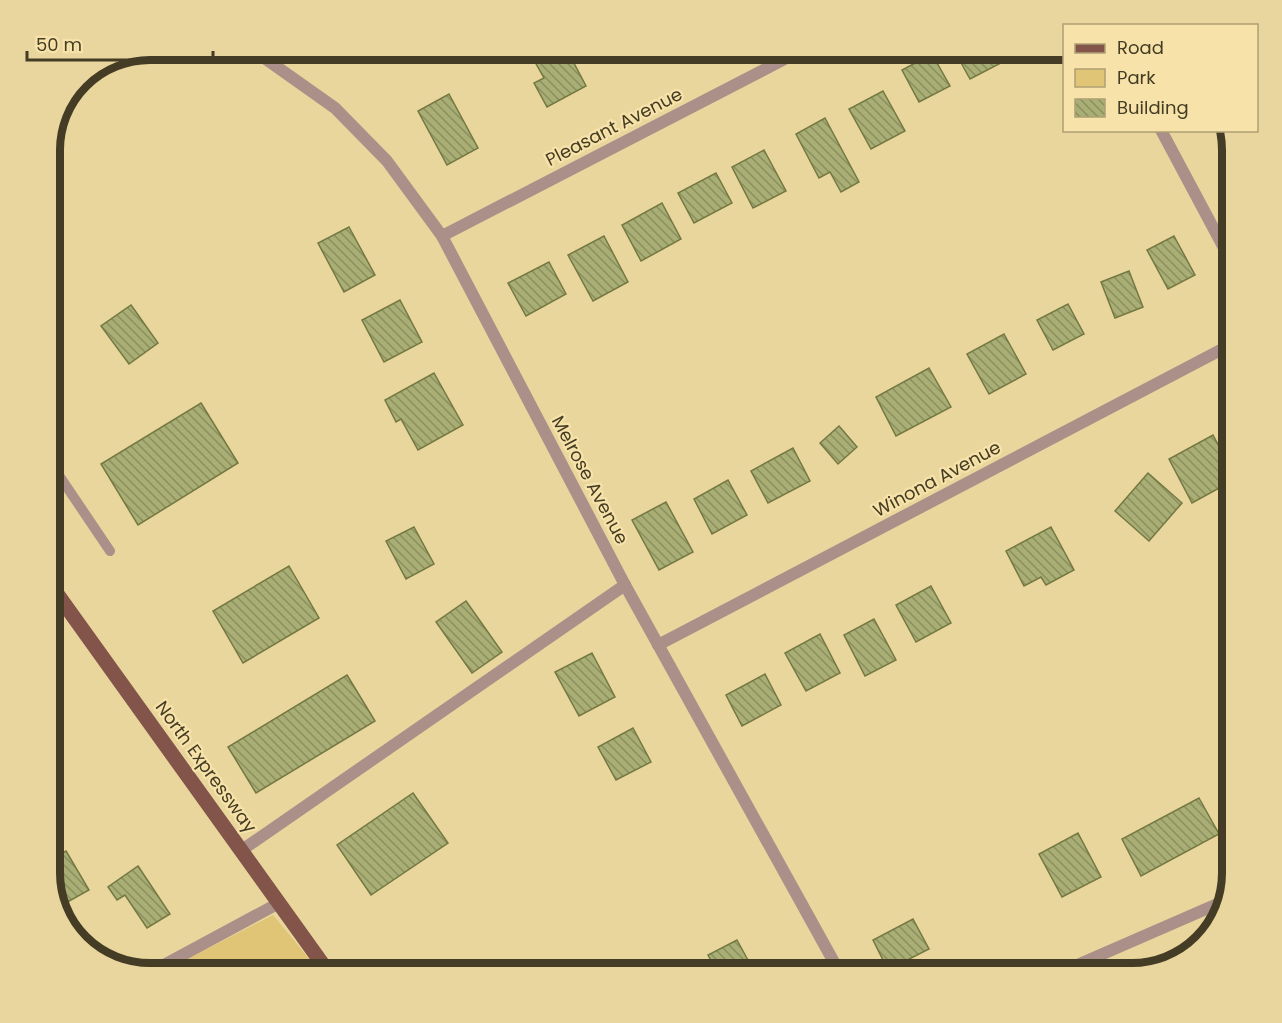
<svg xmlns="http://www.w3.org/2000/svg" width="1282" height="1023" font-family="Poppins,sans-serif">
  <defs>
    <pattern id="building-back-hatch" width="6" height="6" patternUnits="userSpaceOnUse" patternTransform="scale(1.5)"><rect width="6" height="6" fill="#a9ae75"/><path d="M-1 5l2 2M0 0l6 6M5-1l2 2" fill="none" stroke="#8b8f60"/></pattern>
  </defs>
  <rect width="100%" height="100%" fill="#e9d69d"/>
  <polygon fill="#dfc575" points="273,915 321,973 160,973"/>
  <g fill="url(#building-back-hatch)" stroke="#747841" stroke-width="1.5">
    <polygon points="559,50 567,50 586,86 547,107 534,83 544,78 535,62"/>
    <polygon points="610,50 643,50 617,63"/>
    <polygon points="954,50 991,50 999,64 970,79"/>
    <polygon points="932,54 950,86 919,102 902,70"/>
    <polygon points="883,91 905,131 871,149 849,109"/>
    <polygon points="449,94 478,148 447,165 418,111"/>
    <polygon points="825,118 859,182 841,192 830,172 819,178 796,134"/>
    <polygon points="764,150 786,191 753,208 732,167"/>
    <polygon points="716,173 732,203 694,223 678,193"/>
    <polygon points="662,203 681,239 641,261 622,225"/>
    <polygon points="349,227 375,275 344,292 318,243"/>
    <polygon points="604,236 628,282 593,301 568,255"/>
    <polygon points="1174,236 1195,275 1168,289 1147,250"/>
    <polygon points="549,262 566,294 526,316 508,283"/>
    <polygon points="1129,271 1143,307 1115,318 1101,282"/>
    <polygon points="400,300 422,342 384,362 362,320"/>
    <polygon points="1068,304 1084,334 1053,350 1037,320"/>
    <polygon points="131,305 158,343 129,364 101,326"/>
    <polygon points="1004,334 1026,374 989,394 967,354"/>
    <polygon points="929,368 951,407 896,436 876,397"/>
    <polygon points="434,373 463,425 418,450 401,419 396,422 385,400"/>
    <polygon points="201,403 238,463 138,525 101,464"/>
    <polygon points="839,426 857,447 838,464 820,443"/>
    <polygon points="1213,435 1232,471 1232,481 1192,503 1169,459"/>
    <polygon points="793,448 810,481 768,503 751,471"/>
    <polygon points="1148,473 1182,503 1149,541 1115,511"/>
    <polygon points="728,480 747,515 712,534 694,499"/>
    <polygon points="666,502 693,552 659,570 632,520"/>
    <polygon points="414,527 434,564 406,579 386,541"/>
    <polygon points="1051,527 1074,570 1046,585 1041,577 1024,586 1006,551"/>
    <polygon points="289,566 319,618 243,663 213,611"/>
    <polygon points="931,586 951,623 916,642 896,605"/>
    <polygon points="466,601 502,652 472,673 436,622"/>
    <polygon points="874,619 896,660 865,676 844,635"/>
    <polygon points="820,634 840,673 806,691 785,653"/>
    <polygon points="592,653 615,697 579,716 555,672"/>
    <polygon points="765,674 781,705 742,726 726,695"/>
    <polygon points="347,675 375,721 256,793 228,747"/>
    <polygon points="633,728 651,762 616,780 598,747"/>
    <polygon points="413,793 448,843 371,895 337,845"/>
    <polygon points="1199,798 1219,834 1141,876 1122,839"/>
    <polygon points="1078,833 1101,877 1062,897 1039,854"/>
    <polygon points="66,851 89,890 64,904 50,878 50,860"/>
    <polygon points="138,866 170,914 147,928 125,895 117,900 108,887"/>
    <polygon points="913,919 929,949 888,970 873,940"/>
    <polygon points="737,940 755,973 718,973 708,955"/>
  </g>
  <g fill="none" stroke-linecap="round" stroke-linejoin="round">
    <polyline stroke="#ab908a" stroke-width="10" points="50,462 110,551"/>
    <g stroke="#ab908a" stroke-width="12">
      <polyline points="253,50 335,108 387,161 442,236 625,585 840,973"/>
      <polyline points="1161,130 1232,263"/>
      <polyline points="442,236 802,50"/>
      <polyline points="658,645 1232,344"/>
      <polyline points="242,850 625,585"/>
      <polyline points="149,973 279,903"/>
      <polyline points="1059,973 1222,902"/>
    </g>
    <polyline stroke="#83544a" stroke-width="15" points="50,584 329,973"/>
  </g>
  <g text-anchor="middle" stroke-width="4.5" stroke-linejoin="round" paint-order="stroke">
    <g font-size="18" fill="#443c24" stroke="#f7e3a9">
      <text transform="translate(614 127) rotate(-27)" y="6">Pleasant Avenue</text>
      <text transform="translate(937 479) rotate(-28)" y="6">Winona Avenue</text>
      <text transform="translate(590 480) rotate(62)" y="6">Melrose Avenue</text>
      <text transform="translate(206 767) rotate(54)" y="6">North Expressway</text>
    </g>
  </g>
  <path d="M0 0H1282V1023H0ZM150 60H1132A90 90 0 0 1 1222 150V873A90 90 0 0 1 1132 963H150A90 90 0 0 1 60 873V150A90 90 0 0 1 150 60Z" fill="#e9d69e" fill-rule="evenodd"/>
  <path fill="none" stroke="#443c24" stroke-width="8" d="M150 60H1132A90 90 0 0 1 1222 150V873A90 90 0 0 1 1132 963H150A90 90 0 0 1 60 873V150A90 90 0 0 1 150 60Z"/>
  <rect x="1063" y="24" width="195" height="108" fill="#f7e3a9" stroke="#afa074" stroke-width="1.5"/>
  <rect x="1075" y="44" width="30" height="9" fill="#83544a" stroke="#afa074" stroke-width="1.5"/>
  <text x="1117" y="54" font-size="18" fill="#443c24">Road</text>
  <rect x="1075" y="69" width="30" height="18" fill="#dfc575" stroke="#afa074" stroke-width="1.5"/>
  <text x="1117" y="84" font-size="18" fill="#443c24">Park</text>
  <rect x="1075" y="99" width="30" height="18" fill="url(#building-back-hatch)" stroke="#afa074" stroke-width="1.5"/>
  <text x="1117" y="114" font-size="18" fill="#443c24">Building</text>
  <path d="M27 51v9h186v-9" fill="none" stroke="#443c24" stroke-width="3"/>
  <text x="36" y="51" font-size="18" fill="#443c24" stroke="#f7e3a9" stroke-width="4.5" paint-order="stroke">50 m</text>
</svg>
